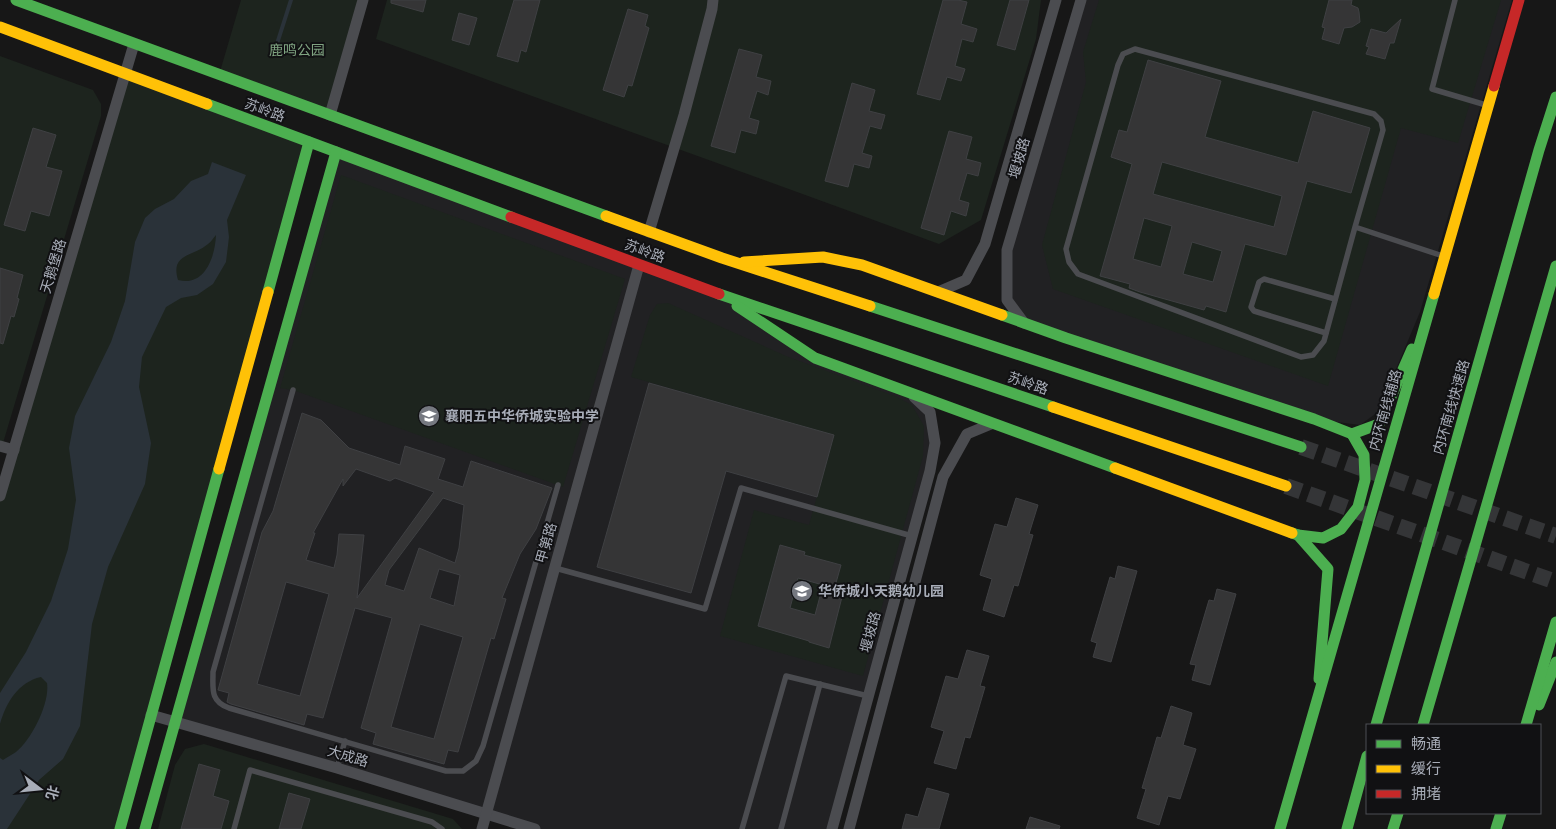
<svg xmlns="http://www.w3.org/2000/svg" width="1556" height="829" font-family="Inter,'Noto Sans SC',sans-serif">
  <rect width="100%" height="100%" fill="#171717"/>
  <g fill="#212123">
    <polygon points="1081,0 1512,0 1420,312 1378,412 1360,425 1314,419 1024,323 1007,300 1007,250"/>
    <polygon points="336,152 718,294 815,358 909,393 930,412 935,443 832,829 535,829 176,721"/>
  </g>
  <g fill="#1d241e">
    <polygon points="241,0 363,0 330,115 219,75"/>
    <path d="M387 0H1041L1036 39 981 220 939 244C752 175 564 108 376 39Z"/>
    <polygon points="1099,0 1501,0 1458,143 1401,128 1328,386 1053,289 1042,245 1086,82 1083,52"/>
    <polygon points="0,56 93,90 101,104 101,116 0,453"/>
    <polygon points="125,74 309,142 120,829 0,829 0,496"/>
    <polygon points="341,175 625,279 563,487 293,390 280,388"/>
    <polygon points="668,303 786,356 897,397 912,405 924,426 923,456 863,676 720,636 754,510 809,525 834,435 631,377 650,315 657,304"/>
    <polygon points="204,744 453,819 462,829 158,829 175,765 185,749"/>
  </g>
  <path fill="#2a3239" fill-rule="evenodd" d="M212 162 246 175 227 220 229 237 226 262 213 284 197 295 181 298 166 307 142 357 139 387 151 443 145 484 108 567 92 624 80 726 63 759 39 780 7 829H0V758L3 760C7 757 12 755 16 752 32 739 50 703 47 683L41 677C18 682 6 703 0 724V693L26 652 51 601 68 549 76 500 69 448 75 416 111 342 125 301 135 242 145 218 155 209 174 199 191 181 208 174ZM216 235C215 257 205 287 178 280 170 253 193 257 208 244 211 242 213 238 216 235Z"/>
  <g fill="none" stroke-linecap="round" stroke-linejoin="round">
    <polyline stroke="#2a3239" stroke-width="4" points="275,50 291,0"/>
  </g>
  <g fill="#353536" stroke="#3f4043" fill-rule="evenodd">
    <polygon points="391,0 426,0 423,12 391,3"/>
    <polygon points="514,0 540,0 526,52 521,50 518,62 497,56"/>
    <polygon points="943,0 958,0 967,2 961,24 977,29 973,42 962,39 955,66 965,69 961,81 947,77 940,100 917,94"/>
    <polygon points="1010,0 1029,0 1015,50 997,45"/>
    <polygon points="1329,0 1352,0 1351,5 1358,8 1359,12 1360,22 1352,27 1344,28 1339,44 1322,39 1325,28 1322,27"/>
    <polygon points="628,9 648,15 645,26 649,28 632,86 628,85 624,97 603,90"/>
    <polygon points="459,13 477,18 469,45 452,40"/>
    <polygon points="1401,19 1394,43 1390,43 1385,59 1366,54 1369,47 1366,46 1371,29 1386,33"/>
    <polygon points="739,49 762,55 756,77 771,81 768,95 757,91 749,118 759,121 756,134 741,130 735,153 711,146"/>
    <path d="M1148 60 1221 81 1205 137 1298 163 1313 111 1370 128 1351 193 1307 181 1286 255 1245 244 1226 312 1206 306 1204 310 1140 292 1129 288 1130 284 1100 276 1132 164 1111 157 1119 130 1127 132ZM1162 162 1282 196 1274 227 1153 194ZM1144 218 1172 226 1161 267 1133 259ZM1192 242 1222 251 1213 282 1183 274Z"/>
    <polygon points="852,83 875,90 869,111 885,115 881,129 870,126 862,153 872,156 869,168 854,164 848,187 825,181"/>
    <polygon points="33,128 56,135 46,167 62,171 49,216 31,211 25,231 4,225"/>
    <polygon points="949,131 972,137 966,159 981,163 978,176 967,173 959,200 969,203 966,216 951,211 944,235 921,228"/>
    <polygon points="0,268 23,275 17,298 19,299 14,317 11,316 3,344 0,343"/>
    <polygon points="649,383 834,435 817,497 726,471 691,593 597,567"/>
    <path d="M302 413 321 420 349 448 400 465 405 446 445 459 438 479 463 487 471 461 552 488 536 529 520 554 502 598 506 599 494 639 491 638 458 752 448 750 444 764 373 744 376 733 361 728 392 618 355 608 323 718 307 714 304 725 231 704 227 702 229 693 218 690 262 532 273 511ZM356 469 390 481 395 478 434 492 357 598 364 535 339 534 337 555 334 568 306 560 315 533H313L343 479V486ZM443 498 464 505 459 548 455 563 419 548 404 591 385 585 389 570ZM439 569 460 575 454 606 430 598ZM286 582 329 594 300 696 257 684ZM420 624 463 637 434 739 391 727Z"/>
    <polygon points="1016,498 1038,505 1029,534 1033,535 1018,586 1014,585 1004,617 983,610 992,579 980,575 995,524 1007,527"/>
    <path d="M780 545 805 552 804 555 841 565 834 590 843 593 829 648 809 642V641L758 626ZM798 578 823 585 815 615 790 608Z"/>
    <polygon points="1118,566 1137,571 1111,662 1093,657 1097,643 1091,641 1110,577 1115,579"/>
    <polygon points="1217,589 1236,594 1210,685 1192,680 1196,665 1190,664 1209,600 1214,601"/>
    <polygon points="967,650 989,656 980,686 985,687 970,738 965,737 956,769 934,763 944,731 931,727 946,676 958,679"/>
    <polygon points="1171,706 1192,713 1183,745 1196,749 1180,799 1168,796 1159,825 1137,818 1146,789 1142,788 1157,737 1161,738"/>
    <polygon points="199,764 220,770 213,796 229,801 221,829 181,829"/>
    <polygon points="927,788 949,794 939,829 902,829 906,814 918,817"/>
    <polygon points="289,793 310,799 301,829 279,829"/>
    <polygon points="1030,817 1060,826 1059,829 1026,829"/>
  </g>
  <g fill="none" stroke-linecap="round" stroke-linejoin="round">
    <g stroke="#343537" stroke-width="16" stroke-dasharray="16 8" stroke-linecap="butt">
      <polyline points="1301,447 1556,536"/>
      <polyline points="1286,486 1556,582"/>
    </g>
    <g stroke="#4b4c50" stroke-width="5.5">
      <polyline points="1455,0 1432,89 1486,105"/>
      <polyline points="1355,227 1324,341 1313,355 1301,357 1078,274 1069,262 1066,249 1118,65 1123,54 1135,49 1374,114 1381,121 1383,130 1355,227 1443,256"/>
      <polyline points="1326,333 1254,311 1251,307 1259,282 1264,279 1335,299"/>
      <path d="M293 390 213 672C213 689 210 701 229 708L446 771H463L476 761 483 746 558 485"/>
      <polyline points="555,568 705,609 741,488 912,536"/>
      <polyline points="337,768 345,741"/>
      <polyline points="234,829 250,770 432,822 442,829"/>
      <polyline points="742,829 786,676 868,696"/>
      <polyline points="781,829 820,684"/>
    </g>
    <g stroke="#4b4c50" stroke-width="11">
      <polyline points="330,115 363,0"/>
      <polyline points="649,232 684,115 712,9 713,0"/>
      <polyline points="938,292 966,280 985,244 1056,0"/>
      <polyline points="1024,323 1007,300 1007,250 1081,0"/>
      <polyline points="0,446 14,450"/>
      <polyline points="0,496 134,44"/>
      <polyline points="151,715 337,768 535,829"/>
      <polyline points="482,829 639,265"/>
      <polyline points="832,829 930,471 935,443 930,412 914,397"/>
      <polyline points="849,829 943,477 967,434 991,424"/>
    </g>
    <g stroke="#4caf50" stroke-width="11">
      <polyline points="16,0 606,216"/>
      <polyline points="207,104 511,217"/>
      <polyline points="268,292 309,142"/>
      <polyline points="719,294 1053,407"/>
      <polyline points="737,306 815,358 1115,468"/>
      <polyline points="870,306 1301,447"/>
      <polyline points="1002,315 1066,338 1314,419 1352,434 1379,424 1412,349"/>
      <polyline points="1292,533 1298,535 1328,569 1319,679"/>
      <polyline points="1298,535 1323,538 1341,529 1358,507 1365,480 1364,455 1352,434"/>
      <polyline points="1539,705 1556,662"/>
      <polyline points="1376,725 1539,150 1556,97"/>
      <polyline points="1423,725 1556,266"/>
      <polyline points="1526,725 1556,622"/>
      <polyline points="120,829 219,469"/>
      <polyline points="145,829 336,152"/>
      <polyline points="1280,829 1434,294"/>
      <polyline points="1347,829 1367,756"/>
      <polyline points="1393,829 1398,813"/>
      <polyline points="1496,829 1501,813"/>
    </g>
    <g stroke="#ffc107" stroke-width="11">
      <polyline points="0,27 207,104"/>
      <polyline points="606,216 722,258 870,306"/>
      <polyline points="744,262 823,257 862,265 1002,315"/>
      <polyline points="1434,294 1494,86"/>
      <polyline points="1053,407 1286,486"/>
      <polyline points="1115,468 1292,533"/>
      <polyline points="219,469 268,292"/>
    </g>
    <g stroke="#c62828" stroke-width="11">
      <polyline points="1494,86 1519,0"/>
      <polyline points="511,217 719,294"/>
    </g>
  </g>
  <defs>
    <g id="school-disc" transform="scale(1.125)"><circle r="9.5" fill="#757880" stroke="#111113"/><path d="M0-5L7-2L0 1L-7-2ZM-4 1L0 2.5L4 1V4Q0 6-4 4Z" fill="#fff"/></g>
  </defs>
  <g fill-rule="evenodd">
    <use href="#school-disc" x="429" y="416"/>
    <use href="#school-disc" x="802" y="591"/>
  </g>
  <g text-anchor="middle" stroke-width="4" stroke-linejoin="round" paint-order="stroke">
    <g font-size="14" fill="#7fa381" stroke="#111113">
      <text x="297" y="55">鹿鸣公园</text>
    </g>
    <g font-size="14" fill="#a8adb8" stroke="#111113">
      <text transform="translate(265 110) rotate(20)" y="5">苏岭路</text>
      <text transform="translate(1019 158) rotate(-74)" y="5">堰坡路</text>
      <text transform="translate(645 251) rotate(20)" y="5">苏岭路</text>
      <text transform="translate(53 266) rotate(-73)" y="5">天鹅堡路</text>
      <text transform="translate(1028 383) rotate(19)" y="5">苏岭路</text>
      <text transform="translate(1451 407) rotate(-74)" y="5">内环南线快速路</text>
      <text transform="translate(1385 410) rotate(-74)" y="5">内环南线辅路</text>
      <text transform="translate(546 543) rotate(-74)" y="5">甲第路</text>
      <text transform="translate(870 632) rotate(-75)" y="5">堰坡路</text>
      <text transform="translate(348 756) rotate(17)" y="5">大成路</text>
    </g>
    <g font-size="14" font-weight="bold" fill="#a8adb8" stroke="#111113" text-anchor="start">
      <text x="445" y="421">襄阳五中华侨城实验中学</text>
      <text x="818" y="596">华侨城小天鹅幼儿园</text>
    </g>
  </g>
  <rect x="1366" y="724" width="175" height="90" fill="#111113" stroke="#4d4f55"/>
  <rect x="1376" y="740" width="25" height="8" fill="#4caf50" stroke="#4d4f55"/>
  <text x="1411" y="749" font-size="15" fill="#a8adb8">畅通</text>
  <rect x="1376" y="765" width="25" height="8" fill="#ffc107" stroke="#4d4f55"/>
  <text x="1411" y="774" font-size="15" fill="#a8adb8">缓行</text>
  <rect x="1376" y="790" width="25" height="8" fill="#c62828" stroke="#4d4f55"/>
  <text x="1411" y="799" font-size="15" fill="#a8adb8">拥堵</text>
  <g transform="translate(40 789) rotate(106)" stroke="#111113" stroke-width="4" paint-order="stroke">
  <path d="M0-4L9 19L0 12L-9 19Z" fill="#a8adb8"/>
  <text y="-8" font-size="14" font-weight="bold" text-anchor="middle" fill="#a8adb8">北</text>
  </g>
</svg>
